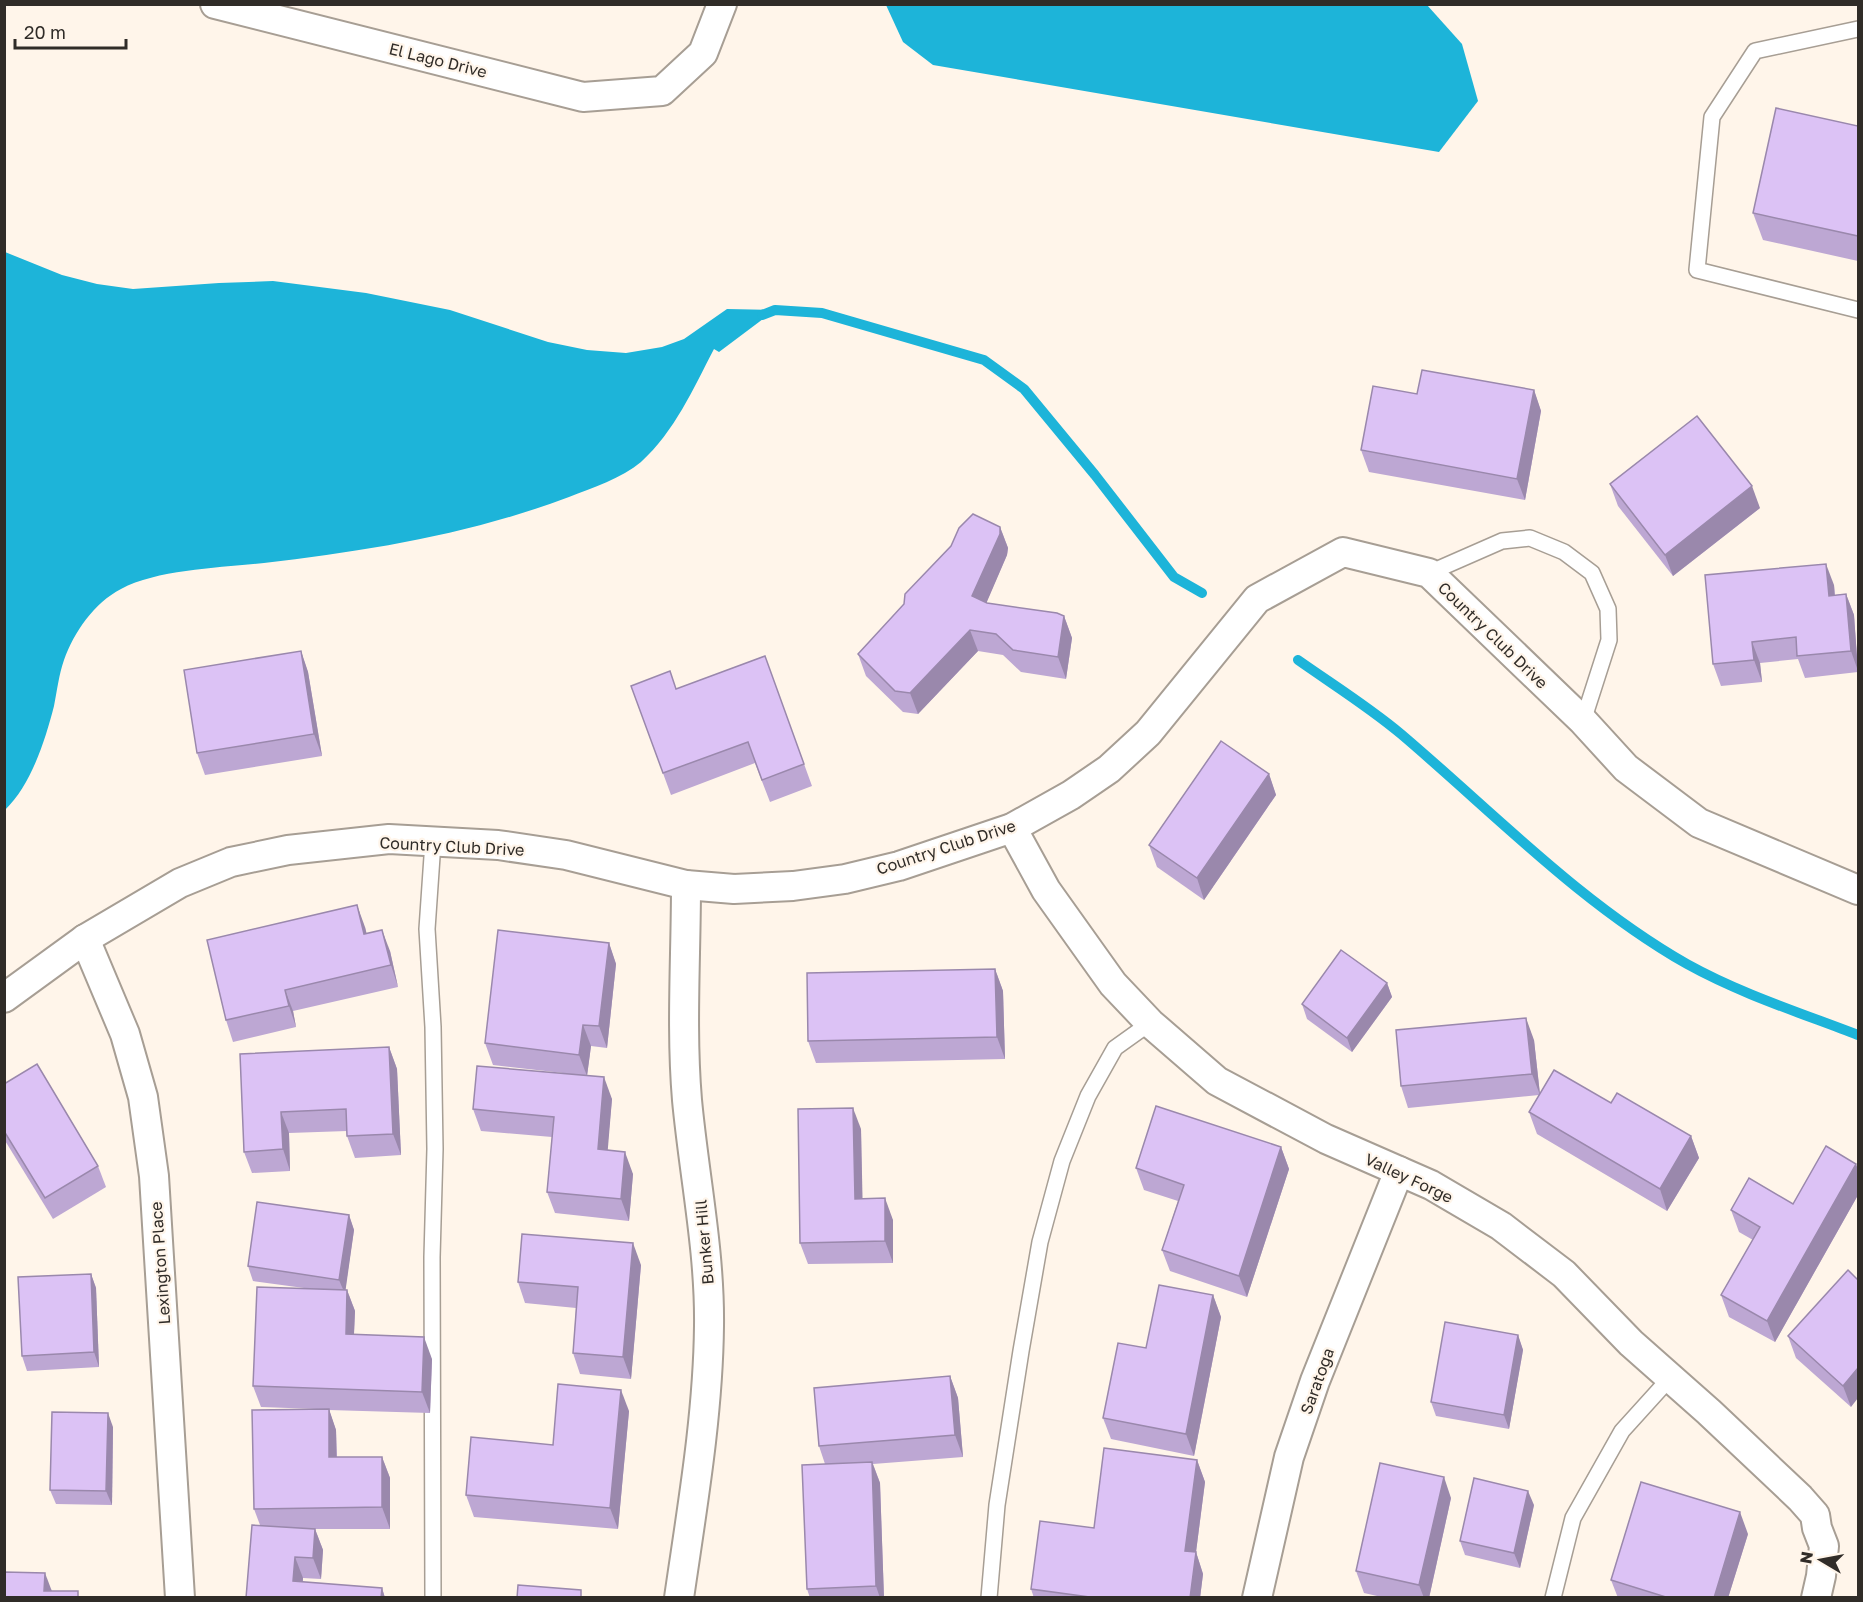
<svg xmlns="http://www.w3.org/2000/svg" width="1863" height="1602" font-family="'Golos Text',sans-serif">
  <rect width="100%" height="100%" fill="#fff5ea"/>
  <g fill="#1db4d9">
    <polygon points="886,5 1427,5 1462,44 1478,101 1439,152 933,65 903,42"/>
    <path d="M5 252 62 275 97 284 133 289 219 283 273 281 366 293 450 310 548 342 587 350 626 353 662 347 684 339 727 309 775 310 719 352 714 349C693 389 675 431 641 462 622 478 592 488 569 497 471 534 368 551 264 563 221 568 159 569 121 589 94 603 74 632 64 660 59 674 57 691 54 706 45 741 31 785 5 810Z"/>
  </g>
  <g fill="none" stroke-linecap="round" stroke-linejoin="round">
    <g stroke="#1db4d9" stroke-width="10">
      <polyline points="762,315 775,310 822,313 984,360 1024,389 1095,475 1174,577 1202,593"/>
      <path d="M1298 660C1332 684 1369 707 1401 734 1494 813 1580 903 1687 964 1741 994 1801 1013 1858 1035"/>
    </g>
    <g stroke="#a79e94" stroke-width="18">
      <g id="service">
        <polyline points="1858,29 1755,51 1712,117 1697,270 1858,310"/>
        <polyline points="1429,573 1502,541 1530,538 1564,552 1592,573 1608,609 1609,640 1583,721"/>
        <polyline points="433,842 427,929 433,1027 435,1149 432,1257 433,1598"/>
        <polyline points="989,1598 997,1505 1021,1351 1040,1242 1062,1161 1088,1096 1115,1048 1150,1023"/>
        <polyline points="1553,1598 1573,1518 1622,1431 1670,1378"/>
      </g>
    </g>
    <g stroke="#a79e94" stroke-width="32">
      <g id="minor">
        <polyline points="215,4 583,97 662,91 703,53 722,4"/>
        <polyline points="1012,828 1046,890 1113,984 1150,1023 1217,1081 1326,1139 1431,1185 1501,1226 1564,1274 1631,1343 1709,1412 1800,1498 1815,1515 1817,1528 1824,1546 1821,1576 1816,1598"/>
        <polyline points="85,939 125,1034 143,1097 154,1176 180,1598"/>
        <polyline points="4,998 85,939 180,883 231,862 288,850 389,839 498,845 566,855 686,885 734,889 793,886 845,879 899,866 1012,828 1071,795 1109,769 1148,733 1257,599 1343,552 1429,573 1583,721 1626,768 1699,823 1858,890"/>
        <path d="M679 1598C692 1508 708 1417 709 1326 710 1250 694 1175 687 1100 681 1029 686 956 686 885"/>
        <polyline points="1257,1598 1289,1457 1315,1381 1399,1171"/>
      </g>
    </g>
    <use href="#service" stroke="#fff" stroke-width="15"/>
    <use href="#minor" stroke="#fff" stroke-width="28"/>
  </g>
  <g fill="#bda7d3">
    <polygon points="1858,126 1858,261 1763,240 1753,213"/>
    <polygon points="1534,390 1541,411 1525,500 1369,472 1361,450"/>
    <polygon points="1610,484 1760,508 1673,576 1618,506"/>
    <polygon points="1000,527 1008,548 1007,555 986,603 1064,616 1072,638 1066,679 1021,672 1003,655 978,651 918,714 903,712 866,676 858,654"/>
    <polygon points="1834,585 1835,595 1846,594 1854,615 1858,672 1805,678 1798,659 1760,663 1762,682 1721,686 1713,664"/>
    <polygon points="301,651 308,672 322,756 205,775 197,753"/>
    <polygon points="765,656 812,786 770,802 755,763 671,795 631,686 676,689"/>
    <polygon points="1269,774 1276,795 1204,900 1157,867 1149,845"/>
    <polygon points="365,927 366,933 390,951 398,987 293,1011 296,1027 233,1042 226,1020"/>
    <polygon points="609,943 616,964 607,1048 591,1046 587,1076 612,1099 607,1150 633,1174 629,1221 555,1213 547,1192 552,1137 481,1131 473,1109 563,1073 493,1065 485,1043"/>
    <polygon points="995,969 1003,991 1005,1059 816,1063 808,1041"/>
    <polygon points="1387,983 1392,997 1352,1052 1307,1019 1302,1004"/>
    <polygon points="1534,1040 1540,1094 1611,1103 1691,1136 1699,1158 1667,1211 1537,1134 1529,1112 1539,1095 1408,1108 1401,1086"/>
    <polygon points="389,1047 397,1069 401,1155 355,1158 347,1136 347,1131 289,1133 290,1171 252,1173 244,1152 240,1054"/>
    <polygon points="4,1084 98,1166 106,1187 53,1219 4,1139"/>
    <polygon points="861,1129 862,1199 893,1220 893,1263 808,1264 800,1243"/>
    <polygon points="1281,1147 1289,1169 1247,1297 1170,1271 1162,1250 1178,1201 1144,1190 1136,1168"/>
    <polygon points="1856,1164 1858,1170 1858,1195 1775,1342 1729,1317 1721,1295 1753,1240 1739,1232 1731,1210 1793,1204"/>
    <polygon points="349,1215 354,1230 345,1290 347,1290 355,1311 354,1334 432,1359 430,1413 329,1410 336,1430 337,1457 382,1457 390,1478 390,1529 315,1529 323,1550 321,1579 303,1578 303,1582 382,1588 385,1598 246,1598 260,1525 254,1509 316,1409 261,1407 253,1386 304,1288 253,1281 248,1266"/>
    <polygon points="641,1265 631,1379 580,1374 573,1353 576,1308 525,1303 518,1282"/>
    <polygon points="91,1274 96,1288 99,1367 27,1371 22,1356"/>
    <polygon points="1858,1280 1851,1407 1796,1358 1788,1336"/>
    <polygon points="1213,1295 1221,1317 1194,1456 1111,1439 1103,1418 1146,1348"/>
    <polygon points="1518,1335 1523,1350 1509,1429 1436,1416 1431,1402"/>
    <polygon points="950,1376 958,1398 963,1457 873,1464 880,1483 884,1598 810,1598 807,1589 825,1464 819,1446"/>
    <polygon points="629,1411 618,1529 474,1517 466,1495 553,1445"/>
    <polygon points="113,1427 112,1505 56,1504 50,1490"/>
    <polygon points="1197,1460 1205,1482 1196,1552 1203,1574 1200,1598 1034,1598 1031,1589 1094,1528"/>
    <polygon points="1451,1498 1429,1598 1386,1598 1364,1593 1356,1571"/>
    <polygon points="1534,1505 1520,1568 1465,1555 1460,1541"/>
    <polygon points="1748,1534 1728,1598 1618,1598 1611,1580"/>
  </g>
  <g fill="#9a88ac">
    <polygon points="1534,390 1541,411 1525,500 1517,479"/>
    <polygon points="1752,486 1760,508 1673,576 1665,555"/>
    <polygon points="1000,527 1008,548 1007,555 980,618 972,596"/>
    <polygon points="1826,564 1834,585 1836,617 1829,596"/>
    <polygon points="1846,594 1854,615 1858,671 1851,651"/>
    <polygon points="1064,616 1072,638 1066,679 1058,657"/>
    <polygon points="970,630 978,651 918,714 910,693"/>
    <polygon points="1752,642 1760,663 1762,682 1754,660"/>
    <polygon points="301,651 308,672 322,756 314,734"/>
    <polygon points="1269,774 1276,795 1204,900 1197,878"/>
    <polygon points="357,905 365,927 372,955 364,934"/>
    <polygon points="382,930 390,951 398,987 391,965"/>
    <polygon points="609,943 616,964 607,1048 599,1026"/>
    <polygon points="995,969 1003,991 1005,1059 997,1037"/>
    <polygon points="1387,983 1392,997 1352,1052 1347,1038"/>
    <polygon points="285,990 293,1011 296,1027 289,1006"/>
    <polygon points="1526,1018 1534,1040 1540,1095 1532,1074"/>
    <polygon points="583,1025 591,1046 587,1076 579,1055"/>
    <polygon points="389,1047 397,1069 401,1155 393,1134"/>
    <polygon points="604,1077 612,1099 606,1171 598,1149"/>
    <polygon points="853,1108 861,1129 863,1220 855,1199"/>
    <polygon points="281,1112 289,1133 290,1171 283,1149"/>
    <polygon points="1691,1136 1699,1158 1667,1211 1660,1189"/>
    <polygon points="1281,1147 1289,1169 1247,1297 1239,1276"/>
    <polygon points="625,1152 633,1174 629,1221 621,1199"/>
    <polygon points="1856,1164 1858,1170 1858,1195 1775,1342 1767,1321"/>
    <polygon points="885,1198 893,1220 893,1263 885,1241"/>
    <polygon points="349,1215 354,1230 345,1294 339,1280"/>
    <polygon points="633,1243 641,1265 631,1379 623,1357"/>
    <polygon points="91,1274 96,1288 99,1367 94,1352"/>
    <polygon points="347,1290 355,1311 353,1355 346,1334"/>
    <polygon points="1213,1295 1221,1317 1194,1456 1186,1434"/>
    <polygon points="1518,1335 1523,1350 1509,1429 1504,1415"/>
    <polygon points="424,1337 432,1359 430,1413 422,1392"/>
    <polygon points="1858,1368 1858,1398 1851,1407 1843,1386"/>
    <polygon points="950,1376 958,1398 963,1457 955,1435"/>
    <polygon points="621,1390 629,1411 618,1529 610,1508"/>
    <polygon points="329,1409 336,1430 337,1479 329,1457"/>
    <polygon points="108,1413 113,1427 112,1505 106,1491"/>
    <polygon points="382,1457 390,1478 390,1529 382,1507"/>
    <polygon points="1197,1460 1205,1482 1196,1552 1203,1574 1200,1598 1190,1598 1185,1551"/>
    <polygon points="872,1462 880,1483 884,1598 880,1598 876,1586"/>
    <polygon points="1444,1477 1451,1498 1429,1598 1424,1598 1419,1585"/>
    <polygon points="1528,1491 1534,1505 1520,1568 1514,1553"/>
    <polygon points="1740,1512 1748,1534 1728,1598 1714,1598"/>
    <polygon points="315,1529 323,1550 321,1579 313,1558"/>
    <polygon points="295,1557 303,1578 301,1598 293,1581"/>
    <polygon points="45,1573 53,1594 44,1591"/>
    <polygon points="382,1588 385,1598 381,1598"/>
  </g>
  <g fill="#dcc2f5" stroke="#9a88ac" stroke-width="1.5">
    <polygon points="1776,108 1858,126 1858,236 1753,213"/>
    <polygon points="1422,370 1534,390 1517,479 1361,450 1373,386 1417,394"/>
    <polygon points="1697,416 1752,486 1665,555 1610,484"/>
    <polygon points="973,514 1000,527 1000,534 972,596 987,603 1057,613 1064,616 1058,657 1013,650 996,634 970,630 910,693 895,691 858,654 904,604 905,594 951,546 959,528"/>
    <polygon points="1826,564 1829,596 1846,594 1851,651 1797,656 1796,637 1752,642 1754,660 1713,664 1705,575"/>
    <polygon points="301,651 314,734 197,753 184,670"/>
    <polygon points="765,656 804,764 762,780 748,742 663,773 631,686 670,671 676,689"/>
    <polygon points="1221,741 1269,774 1197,878 1149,845"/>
    <polygon points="357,905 364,934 382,930 391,965 285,990 289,1006 226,1020 207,940"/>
    <polygon points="498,930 609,943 599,1026 583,1025 579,1055 485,1043"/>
    <polygon points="1341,950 1387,983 1347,1038 1302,1004"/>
    <polygon points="995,969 997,1037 808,1041 807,973"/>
    <polygon points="1526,1018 1532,1074 1401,1086 1396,1030"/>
    <polygon points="389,1047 393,1134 347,1136 346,1109 281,1112 283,1149 244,1152 240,1054"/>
    <polygon points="37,1064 98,1166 45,1198 4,1131 4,1084"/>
    <polygon points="477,1066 604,1077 598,1149 625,1152 621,1199 547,1192 554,1117 473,1109"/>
    <polygon points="1554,1070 1611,1103 1617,1093 1691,1136 1660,1189 1529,1112"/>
    <polygon points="1156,1106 1281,1147 1239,1276 1162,1250 1184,1185 1136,1168"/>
    <polygon points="853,1108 855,1199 885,1198 885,1241 800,1243 798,1109"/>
    <polygon points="1826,1146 1856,1164 1767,1321 1721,1295 1760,1227 1731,1210 1749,1178 1793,1204"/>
    <polygon points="257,1202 349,1215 339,1280 248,1266"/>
    <polygon points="522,1234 633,1243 623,1357 573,1353 578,1287 518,1282"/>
    <polygon points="1848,1270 1858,1280 1858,1368 1843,1386 1788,1336"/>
    <polygon points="91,1274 94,1352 22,1356 18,1277"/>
    <polygon points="1159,1285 1213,1295 1186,1434 1103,1418 1118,1343 1146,1348"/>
    <polygon points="257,1287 347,1290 346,1334 424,1337 422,1392 253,1386"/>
    <polygon points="1445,1322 1518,1335 1504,1415 1431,1402"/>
    <polygon points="950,1376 955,1435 819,1446 814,1388"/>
    <polygon points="558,1384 621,1390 610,1508 466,1495 471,1437 553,1445"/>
    <polygon points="329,1409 329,1457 382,1457 382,1507 254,1509 252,1410"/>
    <polygon points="52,1412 108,1413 106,1491 50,1490"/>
    <polygon points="1104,1448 1197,1460 1185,1551 1196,1552 1190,1598 1097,1598 1031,1589 1040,1521 1094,1528"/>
    <polygon points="872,1462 876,1586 807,1589 802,1465"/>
    <polygon points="1380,1463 1444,1477 1419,1585 1356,1571"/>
    <polygon points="1474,1478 1528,1491 1514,1553 1460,1541"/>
    <polygon points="1641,1482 1740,1512 1714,1598 1669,1598 1611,1580"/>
    <polygon points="252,1525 315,1529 313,1558 295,1557 293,1581 382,1588 381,1598 246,1598"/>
    <polygon points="4,1572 45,1573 44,1591 78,1591 78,1598 4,1598"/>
    <polygon points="518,1585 581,1590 581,1598 517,1598"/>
  </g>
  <g text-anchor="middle" stroke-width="4.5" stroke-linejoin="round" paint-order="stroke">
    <g font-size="16" fill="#302c28" stroke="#fff5ea">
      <text transform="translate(438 60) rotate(14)" y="6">El Lago Drive</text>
      <text transform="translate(1493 635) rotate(44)" y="6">Country Club Drive</text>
      <text transform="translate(452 846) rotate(3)" y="6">Country Club Drive</text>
      <text transform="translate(946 847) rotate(-18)" y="6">Country Club Drive</text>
      <text transform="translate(1409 1178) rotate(25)" y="6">Valley Forge</text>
      <text transform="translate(704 1242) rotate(-95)" y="6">Bunker Hill</text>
      <text transform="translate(160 1263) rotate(-94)" y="6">Lexington Place</text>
      <text transform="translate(1317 1381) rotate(-70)" y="6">Saratoga</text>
    </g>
  </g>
  <rect width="1863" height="1602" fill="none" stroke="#302c28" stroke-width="12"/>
  <g transform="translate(1821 1560) rotate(280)" stroke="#fff5ea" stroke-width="4.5" paint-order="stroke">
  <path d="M0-4.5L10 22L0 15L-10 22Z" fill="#302c28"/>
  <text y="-9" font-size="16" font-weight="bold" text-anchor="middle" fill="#302c28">N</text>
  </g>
  <path d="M15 39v9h111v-9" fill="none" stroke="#302c28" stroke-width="3"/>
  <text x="24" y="39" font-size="18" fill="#302c28" stroke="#fff5ea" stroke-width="4.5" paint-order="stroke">20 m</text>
</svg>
